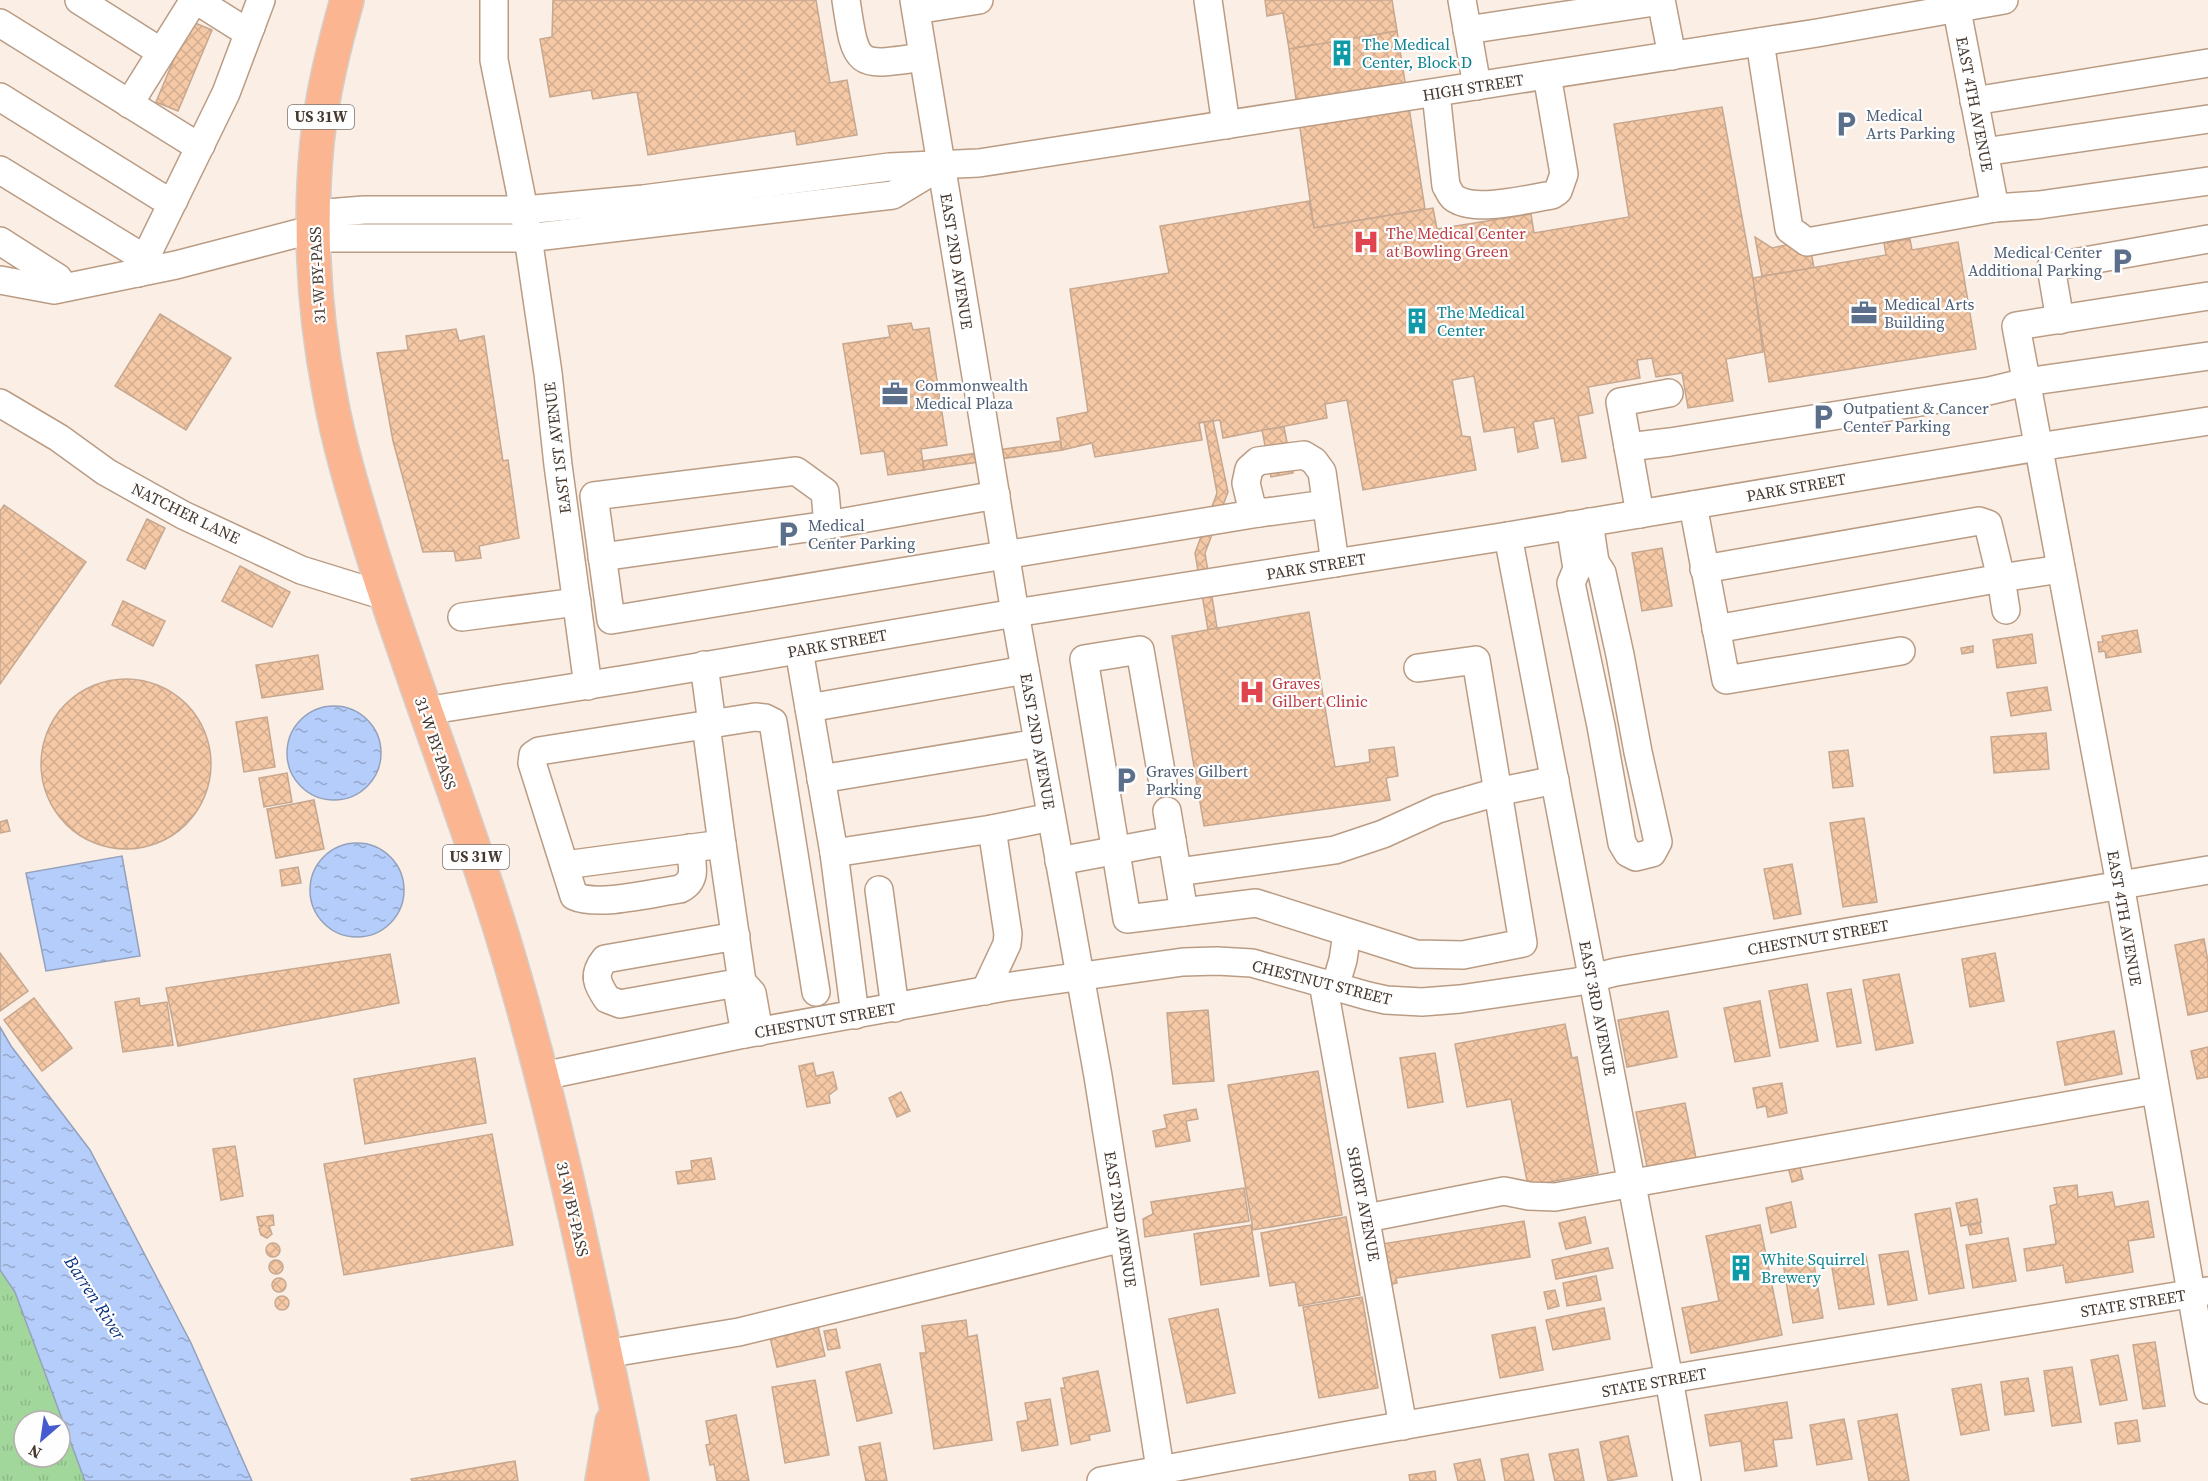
<svg xmlns="http://www.w3.org/2000/svg" width="2208" height="1481" font-family="'Source Serif 4',serif">
  <defs>
    <pattern id="grass-tufts" width="24" height="20" patternUnits="userSpaceOnUse" patternTransform="scale(1.5)"><rect width="24" height="20" fill="#a1d79b"/><path d="M3 7l-1-3M5 7V3M7 7l1-3M15 17l-1-3M17 17v-4M19 17l1-3" fill="none" stroke="#8cb986"/></pattern>
    <pattern id="water-ripples" width="26" height="14" patternUnits="userSpaceOnUse" patternTransform="scale(1.5)"><rect width="26" height="14" fill="#b5cdfa"/><path d="M2 4q2-2 4 0t4 0M15 11q2-2 4 0t4 0" fill="none" stroke="#95a7cb"/></pattern>
    <pattern id="building-cross-hatch" width="8" height="8" patternUnits="userSpaceOnUse" patternTransform="scale(1.5)"><rect width="8" height="8" fill="#f5c8a6"/><path d="M0 0l8 8M0 8l8-8" fill="none" stroke="#d3ad8f"/></pattern>
  </defs>
  <rect width="100%" height="100%" fill="#fbeee4"/>
  <path fill="url(#grass-tufts)" fill-rule="evenodd" d="M0 1270 15 1292 85 1481H0ZM24 1421H60V1457H24Z"/>
  <g fill="url(#water-ripples)" stroke="#94a1bd" stroke-width="1.5">
    <circle cx="334" cy="753" r="47"/>
    <circle cx="357" cy="890" r="47"/>
    <polygon points="122,856 140,956 46,971 26,873"/>
    <polygon points="0,1027 11,1046 90,1150 191,1343 252,1481 85,1481 15,1292 0,1270"/>
  </g>
  <g fill="url(#building-cross-hatch)" stroke="#c6a78f" stroke-width="1.5">
    <polygon points="553,0 816,0 830,83 847,80 857,135 797,145 795,131 648,155 637,92 593,99 591,90 550,97 540,39 552,37"/>
    <polygon points="1265,0 1392,0 1397,31 1374,35 1362,56 1369,94 1336,100 1330,62 1311,45 1289,49 1283,13 1267,16"/>
    <polygon points="190,21 212,30 178,111 156,102"/>
    <polygon points="1397,31 1425,209 1314,228 1289,49"/>
    <polygon points="1722,107 1753,278 1763,352 1726,359 1733,401 1688,408 1682,373 1656,377 1652,358 1637,360 1640,378 1588,387 1593,413 1578,416 1586,458 1562,462 1554,418 1533,422 1538,448 1518,452 1514,427 1484,432 1474,376 1452,380 1462,436 1470,437 1476,470 1363,490 1347,400 1325,404 1327,418 1223,438 1220,420 1199,423 1202,440 1095,457 1092,443 1062,450 1057,418 1088,412 1070,289 1169,273 1160,226 1309,201 1314,228 1433,208 1437,229 1531,214 1534,233 1629,217 1614,124"/>
    <polygon points="1806,224 1814,268 1762,276 1755,237 1772,248 1795,243"/>
    <polygon points="1910,239 1912,250 1958,242 1976,349 1769,382 1753,278 1886,255 1884,243"/>
    <polygon points="160,314 231,358 186,430 115,386"/>
    <polygon points="911,323 913,330 929,328 947,445 921,449 924,470 888,475 884,451 861,454 843,344 890,337 888,326"/>
    <polygon points="456,329 459,341 484,336 503,461 508,460 519,538 479,546 481,558 456,561 454,551 423,552 393,441 377,353 408,350 406,336"/>
    <polygon points="1213,421 1228,492 1205,553 1217,628 1208,630 1195,553 1217,493 1204,422"/>
    <polygon points="1284,427 1293,473 1271,477 1262,430"/>
    <polygon points="1060,441 1062,450 924,470 923,461"/>
    <polygon points="4,505 86,562 0,684 0,511"/>
    <polygon points="147,519 165,528 145,569 127,560"/>
    <polygon points="1662,548 1672,606 1642,611 1632,553"/>
    <polygon points="240,566 290,592 272,627 222,601"/>
    <polygon points="123,601 165,621 153,646 112,625"/>
    <polygon points="1309,612 1335,767 1370,762 1369,750 1394,747 1398,776 1386,778 1390,800 1204,826 1172,636"/>
    <polygon points="2137,630 2141,652 2106,658 2105,651 2099,652 2098,642 2103,642 2102,636"/>
    <polygon points="2032,634 2036,663 1997,668 1993,640"/>
    <polygon points="1973,646 1973,652 1962,654 1961,648"/>
    <polygon points="318,655 323,689 262,698 256,665"/>
    <circle cx="126" cy="764" r="85"/>
    <polygon points="2047,687 2051,710 2011,716 2007,693"/>
    <polygon points="267,717 275,767 244,772 236,722"/>
    <polygon points="2046,733 2049,769 1994,773 1991,737"/>
    <polygon points="1848,750 1853,786 1833,788 1829,752"/>
    <polygon points="287,773 292,802 264,807 259,778"/>
    <polygon points="314,800 324,849 276,858 267,809"/>
    <polygon points="1864,818 1877,902 1843,907 1830,823"/>
    <polygon points="7,820 10,831 0,833 0,822"/>
    <polygon points="1792,864 1801,914 1774,919 1764,869"/>
    <polygon points="298,867 301,883 282,886 280,870"/>
    <polygon points="2204,939 2208,962 2208,1011 2188,1015 2175,945"/>
    <polygon points="0,953 28,991 0,1011"/>
    <polygon points="1995,953 2004,1001 1970,1007 1962,959"/>
    <polygon points="390,954 399,1003 178,1046 166,988"/>
    <polygon points="1899,974 1913,1043 1876,1050 1863,980"/>
    <polygon points="1807,984 1818,1041 1780,1048 1769,991"/>
    <polygon points="1851,989 1861,1043 1837,1047 1827,993"/>
    <polygon points="34,998 72,1048 42,1071 4,1020"/>
    <polygon points="139,998 140,1006 167,1002 173,1045 123,1052 115,1002"/>
    <polygon points="1760,1001 1770,1056 1735,1062 1724,1008"/>
    <polygon points="1208,1010 1214,1081 1173,1084 1167,1013"/>
    <polygon points="1668,1011 1677,1057 1627,1067 1618,1020"/>
    <polygon points="1565,1024 1572,1058 1577,1057 1598,1173 1528,1186 1511,1099 1467,1107 1455,1044"/>
    <polygon points="2114,1031 2122,1074 2065,1085 2057,1042"/>
    <polygon points="2208,1047 2208,1077 2197,1079 2191,1051"/>
    <polygon points="1435,1053 1443,1102 1408,1108 1400,1058"/>
    <polygon points="475,1058 486,1123 365,1144 354,1079"/>
    <polygon points="813,1063 816,1076 833,1072 837,1089 829,1095 830,1103 807,1107 799,1066"/>
    <polygon points="1318,1071 1342,1215 1253,1230 1228,1085"/>
    <polygon points="1782,1083 1787,1113 1768,1117 1766,1106 1757,1108 1753,1088"/>
    <polygon points="901,1092 910,1111 897,1117 889,1098"/>
    <polygon points="1685,1103 1697,1163 1648,1172 1636,1112"/>
    <polygon points="1196,1109 1198,1119 1186,1121 1190,1141 1156,1147 1153,1131 1167,1128 1164,1115"/>
    <polygon points="492,1134 513,1245 344,1275 324,1164"/>
    <polygon points="235,1146 243,1196 221,1200 213,1149"/>
    <polygon points="711,1158 715,1179 678,1184 676,1172 692,1170 691,1161"/>
    <polygon points="1798,1160 1803,1179 1792,1182 1787,1163"/>
    <polygon points="2077,1185 2078,1197 2112,1192 2115,1207 2148,1201 2154,1237 2128,1241 2133,1272 2066,1283 2063,1265 2027,1271 2024,1249 2056,1244 2050,1206 2057,1204 2054,1188"/>
    <polygon points="1244,1188 1249,1221 1145,1237 1143,1219 1153,1214 1151,1202"/>
    <polygon points="1977,1199 1981,1222 1961,1226 1956,1203"/>
    <polygon points="1791,1202 1796,1227 1771,1233 1766,1208"/>
    <polygon points="1950,1208 1964,1288 1929,1294 1915,1214"/>
    <polygon points="273,1215 274,1225 269,1226 272,1234 267,1238 261,1235 259,1229 263,1225 259,1226 257,1217"/>
    <polygon points="1346,1217 1360,1295 1299,1306 1295,1282 1270,1286 1261,1233"/>
    <polygon points="1585,1217 1591,1243 1566,1249 1559,1223"/>
    <polygon points="1524,1221 1530,1257 1396,1278 1397,1283 1389,1285 1382,1244"/>
    <polygon points="1980,1223 1982,1233 1970,1235 1968,1226"/>
    <polygon points="1251,1225 1259,1276 1201,1285 1194,1234"/>
    <polygon points="1760,1225 1782,1335 1691,1353 1682,1308 1719,1301 1706,1236"/>
    <polygon points="2008,1238 2016,1281 1973,1288 1966,1245"/>
    <circle cx="273" cy="1250" r="7"/>
    <polygon points="1608,1248 1613,1268 1556,1279 1552,1260"/>
    <polygon points="1908,1251 1917,1300 1888,1305 1879,1255"/>
    <polygon points="1866,1256 1874,1304 1839,1309 1831,1262"/>
    <polygon points="1813,1258 1823,1318 1793,1323 1783,1263"/>
    <circle cx="276" cy="1267" r="7"/>
    <polygon points="1596,1276 1601,1300 1567,1306 1563,1283"/>
    <circle cx="279" cy="1285" r="7"/>
    <polygon points="1555,1290 1559,1306 1548,1309 1544,1292"/>
    <circle cx="282" cy="1303" r="7"/>
    <polygon points="1362,1297 1378,1388 1319,1398 1303,1307"/>
    <polygon points="1604,1308 1610,1339 1553,1350 1546,1320"/>
    <polygon points="1218,1309 1235,1393 1187,1403 1169,1319"/>
    <polygon points="966,1320 968,1337 977,1335 992,1440 934,1449 920,1353 926,1353 922,1326"/>
    <polygon points="817,1322 825,1356 777,1367 769,1333"/>
    <polygon points="1535,1327 1543,1370 1500,1378 1492,1335"/>
    <polygon points="836,1329 840,1348 828,1350 824,1331"/>
    <polygon points="2155,1342 2165,1406 2143,1409 2133,1345"/>
    <polygon points="2118,1355 2127,1400 2100,1405 2091,1360"/>
    <polygon points="880,1364 892,1413 857,1421 846,1372"/>
    <polygon points="2072,1367 2081,1422 2052,1426 2044,1371"/>
    <polygon points="1098,1371 1110,1431 1089,1435 1090,1440 1071,1444 1061,1388 1065,1388 1063,1378"/>
    <polygon points="2028,1378 2034,1411 2005,1415 2001,1382"/>
    <polygon points="815,1380 829,1455 785,1463 772,1387"/>
    <polygon points="1981,1384 1989,1430 1961,1435 1952,1389"/>
    <polygon points="1050,1399 1058,1445 1022,1451 1017,1422 1028,1420 1025,1403"/>
    <polygon points="1787,1402 1792,1438 1773,1440 1777,1466 1745,1471 1741,1441 1710,1446 1705,1415"/>
    <polygon points="1897,1414 1909,1481 1869,1481 1858,1421"/>
    <polygon points="736,1415 749,1481 717,1481 714,1464 710,1465 706,1445 710,1444 706,1421"/>
    <polygon points="1844,1419 1852,1459 1817,1465 1810,1425"/>
    <polygon points="2137,1420 2140,1441 2118,1444 2115,1423"/>
    <polygon points="1628,1436 1637,1476 1608,1481 1600,1442"/>
    <polygon points="880,1443 887,1481 866,1481 859,1447"/>
    <polygon points="1578,1449 1584,1481 1555,1481 1549,1454"/>
    <polygon points="1528,1454 1534,1481 1505,1481 1501,1459"/>
    <polygon points="1480,1459 1485,1481 1458,1481 1454,1464"/>
    <polygon points="515,1461 518,1481 412,1481 411,1479"/>
    <polygon points="1435,1471 1436,1481 1410,1481 1409,1475"/>
  </g>
  <g fill="none" stroke-linecap="round" stroke-linejoin="round">
    <g stroke="#ba9c84" stroke-width="30">
      <g id="minor">
        <polyline points="79,0 161,52"/>
        <polyline points="196,0 242,29 251,27"/>
        <polyline points="494,0 494,60 524,210 548,373 558,465 588,686"/>
        <path d="M846 0C856 68 856 67 923 57"/>
        <polyline points="914,0 1015,613 1098,1076 1162,1481"/>
        <polyline points="1208,0 1226,125"/>
        <polyline points="1462,0 1477,86"/>
        <polyline points="1661,0 1672,56"/>
        <polyline points="1955,0 1995,208"/>
        <polyline points="916,10 979,0"/>
        <polyline points="0,23 191,142 201,145"/>
        <polyline points="1467,30 1661,1"/>
        <polyline points="1760,42 1789,229 1807,242 1995,208 2039,205 2208,181"/>
        <path d="M1436 93 1446 186C1449 190 1450 195 1454 198 1475 213 1527 199 1552 195L1558 191 1564 174 1547 75"/>
        <polyline points="0,97 159,196 174,200"/>
        <polyline points="1974,101 2208,63"/>
        <polyline points="129,104 194,0"/>
        <polyline points="1984,152 2208,119"/>
        <polyline points="0,170 134,252 147,254"/>
        <polyline points="314,214 364,210 524,210 643,199 889,167 979,163 1817,33 2004,0"/>
        <polyline points="314,238 527,238 893,195 941,166"/>
        <polyline points="0,241 58,278 64,287"/>
        <polyline points="138,273 226,93 261,0"/>
        <polyline points="0,280 54,290 176,265 314,229"/>
        <polyline points="2208,296 2016,326 2120,884 2208,1390"/>
        <polyline points="2060,320 2051,267 2208,239"/>
        <polyline points="0,403 59,438 106,472 183,515 301,570 385,596"/>
        <polyline points="1628,447 1670,442 1989,391 2026,382 2208,356"/>
        <polyline points="996,495 828,525 825,492 796,471 594,496 611,620 1259,513"/>
        <polyline points="1326,504 1259,513 1251,504 1246,483 1249,469 1258,461 1304,455 1314,461 1322,472 1335,563"/>
        <polyline points="1693,505 1726,680 1901,651"/>
        <polyline points="1640,514 1620,402 1669,393"/>
        <polyline points="1570,525 1577,569 1571,583 1601,726 1622,843 1628,853 1636,857 1652,853 1658,842 1638,752 1620,655 1602,573 1595,562 1589,522"/>
        <polyline points="1508,536 1669,1379 1687,1481"/>
        <polyline points="602,557 828,525"/>
        <polyline points="1704,569 1979,521 1988,524 2001,578 2006,610"/>
        <polyline points="462,617 577,602"/>
        <polyline points="1716,629 2007,577 2061,569"/>
        <polyline points="799,650 834,853 992,829 1008,934 1007,944 985,991"/>
        <polyline points="704,665 712,724"/>
        <polyline points="809,708 1025,670"/>
        <polyline points="425,711 633,678 1015,613 1508,536 2038,447 2208,421"/>
        <polyline points="821,779 1038,743"/>
        <polyline points="1163,783 1140,650 1084,659 1127,919 1256,903 1416,954 1463,955 1523,943 1476,660 1418,668"/>
        <polyline points="1167,811 1184,912"/>
        <polyline points="992,829 1051,817"/>
        <path d="M722 844 742 982 620 1004 607 999C597 983 592 975 605 959L736 936"/>
        <path d="M690 848C692 865 698 880 680 889 653 893 598 907 574 896L532 763 533 755 539 751 755 717 765 718 773 722 816 992"/>
        <polyline points="834,853 855,1015"/>
        <polyline points="1059,861 1172,840"/>
        <polyline points="565,865 722,844 706,725"/>
        <polyline points="1178,872 1335,850 1383,834 1438,809 1497,792 1555,780"/>
        <polyline points="879,890 895,1008"/>
        <polyline points="1323,983 1403,1426"/>
        <polyline points="1335,987 1343,960 1347,933"/>
        <polyline points="745,1034 738,994 742,982 752,993 759,1032"/>
        <polyline points="543,1076 739,1035 1005,987 1183,962 1217,961 1252,963 1368,996 1386,1000 1422,1002 1460,999 1576,982 1616,972 2208,870"/>
        <polyline points="1367,1218 1504,1191 1529,1196 1555,1197 2155,1090"/>
        <polyline points="605,1354 739,1332 1123,1238"/>
        <polyline points="1101,1481 1349,1435 1669,1379 2207,1291"/>
      </g>
    </g>
    <g stroke="#d3cfcd" stroke-width="36">
      <g id="major">
        <path d="M347 0C334 47 322 94 317 143 309 226 314 313 330 395 339 445 354 494 369 543 409 673 460 799 500 928 556 1109 593 1296 632 1481"/>
        <polyline points="602,1481 612,1422"/>
      </g>
    </g>
    <use href="#minor" stroke="#fff" stroke-width="27"/>
    <use href="#major" stroke="#fbb591" stroke-width="33"/>
  </g>
  <defs>
    <g id="building-bare" transform="scale(2.07)"><path d="M-4-6H4V6H1V3H-1V6H-4ZM-2.5-4.3h1.7v1.8h-1.7ZM.8-4.3h1.7v1.8H.8ZM-2.5-1h1.7V.8h-1.7ZM.8-1h1.7V.8H.8Z" fill="#0f9aa8" stroke="#fefefe" stroke-width="2.5" paint-order="stroke"/></g>
    <g id="parking-bare" transform="scale(2.07)"><path d="M-3.5-5.5H1a3.5 3.5 0 0 1 0 7H-1V5.5H-3.5ZM-1-3.4V-.6H.8a1.4 1.4 0 0 0 0-2.8Z" fill="#5c6f8a" stroke="#fefefe" stroke-width="2.5" paint-order="stroke"/></g>
    <g id="hospital-bare" transform="scale(2.07)"><path d="M-5-5h3v3.5h4V-5h3V5h-3V1.5h-4V5h-3Z" fill="#e0444e" stroke="#fefefe" stroke-width="2.5" paint-order="stroke"/></g>
    <g id="office-bare" transform="scale(2.07)"><path d="M-6-3h4V-5.5h4V-3h4V5H-6ZM-1-4.5V-3h2v-1.5ZM-6 0V1H6V0Z" fill="#5c6f8a" stroke="#fefefe" stroke-width="2.5" paint-order="stroke"/></g>
  </defs>
  <g fill-rule="evenodd">
    <use href="#building-bare" x="1342" y="53"/>
    <use href="#parking-bare" x="1846" y="124"/>
    <use href="#hospital-bare" x="1366" y="242"/>
    <use href="#parking-bare" x="2122" y="261"/>
    <use href="#office-bare" x="1864" y="313"/>
    <use href="#building-bare" x="1417" y="321"/>
    <use href="#office-bare" x="895" y="394"/>
    <use href="#parking-bare" x="1823" y="417"/>
    <use href="#parking-bare" x="788" y="534"/>
    <use href="#hospital-bare" x="1252" y="692"/>
    <use href="#parking-bare" x="1126" y="780"/>
    <use href="#building-bare" x="1741" y="1268"/>
  </g>
  <g text-anchor="middle" stroke-width="4.5" stroke-linejoin="round" paint-order="stroke">
    <g fill="#fefefe" stroke="#7d746e" stroke-width="1.5">
      <rect x="288" y="105" width="66" height="24" rx="4.5"/>
      <rect x="443" y="845" width="66" height="24" rx="4.5"/>
    </g>
    <g font-size="15" font-weight="bold" fill="#463930">
      <text x="321" y="122">US 31W</text>
      <text x="476" y="862">US 31W</text>
    </g>
    <g font-size="16" fill="#0d838f" stroke="#fefefe" text-anchor="start">
      <text x="1362" y="50">The Medical<tspan x="1362" dy="18">Center, Block D</tspan></text>
      <text x="1437" y="318">The Medical<tspan x="1437" dy="18">Center</tspan></text>
      <text x="1761" y="1265">White Squirrel<tspan x="1761" dy="18">Brewery</tspan></text>
    </g>
    <g font-size="16" fill="#463930" stroke="#fefefe">
      <text transform="translate(1473 87) rotate(-9)" y="6">HIGH STREET</text>
      <text transform="translate(1975 104) rotate(79)" y="6">EAST 4TH AVENUE</text>
      <text transform="translate(957 261) rotate(81)" y="6">EAST 2ND AVENUE</text>
      <text transform="translate(317 275) rotate(-93)" y="6">31-W BY-PASS</text>
      <text transform="translate(557 448) rotate(-97)" y="6">EAST 1ST AVENUE</text>
      <text transform="translate(1796 487) rotate(-10)" y="6">PARK STREET</text>
      <text transform="translate(186 513) rotate(26)" y="6">NATCHER LANE</text>
      <text transform="translate(1316 566) rotate(-9)" y="6">PARK STREET</text>
      <text transform="translate(837 643) rotate(-10)" y="6">PARK STREET</text>
      <text transform="translate(1038 741) rotate(80)" y="6">EAST 2ND AVENUE</text>
      <text transform="translate(436 743) rotate(71)" y="6">31-W BY-PASS</text>
      <text transform="translate(2125 918) rotate(80)" y="6">EAST 4TH AVENUE</text>
      <text transform="translate(1818 937) rotate(-10)" y="6">CHESTNUT STREET</text>
      <text transform="translate(1322 982) rotate(14)" y="6">CHESTNUT STREET</text>
      <text transform="translate(1598 1008) rotate(79)" y="6">EAST 3RD AVENUE</text>
      <text transform="translate(825 1020) rotate(-10)" y="6">CHESTNUT STREET</text>
      <text transform="translate(1364 1204) rotate(79)" y="6">SHORT AVENUE</text>
      <text transform="translate(573 1209) rotate(77)" y="6">31-W BY-PASS</text>
      <text transform="translate(1121 1219) rotate(81)" y="6">EAST 2ND AVENUE</text>
      <text transform="translate(2133 1303) rotate(-9)" y="6">STATE STREET</text>
      <text transform="translate(1654 1382) rotate(-10)" y="6">STATE STREET</text>
    </g>
    <g font-size="16" fill="#4e5e75" stroke="#fefefe" text-anchor="start">
      <text x="1866" y="121">Medical<tspan x="1866" dy="18">Arts Parking</tspan></text>
      <text x="2102" y="258" text-anchor="end">Medical Center<tspan x="2102" dy="18">Additional Parking</tspan></text>
      <text x="1884" y="310">Medical Arts<tspan x="1884" dy="18">Building</tspan></text>
      <text x="915" y="391">Commonwealth<tspan x="915" dy="18">Medical Plaza</tspan></text>
      <text x="1843" y="414">Outpatient &amp; Cancer<tspan x="1843" dy="18">Center Parking</tspan></text>
      <text x="808" y="531">Medical<tspan x="808" dy="18">Center Parking</tspan></text>
      <text x="1146" y="777">Graves Gilbert<tspan x="1146" dy="18">Parking</tspan></text>
    </g>
    <g font-size="16" fill="#be3a42" stroke="#fefefe" text-anchor="start">
      <text x="1386" y="239">The Medical Center<tspan x="1386" dy="18">at Bowling Green</tspan></text>
      <text x="1272" y="689">Graves<tspan x="1272" dy="18">Gilbert Clinic</tspan></text>
    </g>
    <g font-size="18" font-style="italic" fill="#082e7f" stroke="#fefefe">
      <text transform="translate(95 1298) rotate(57)" y="6">Barren River</text>
    </g>
  </g>
  <g transform="translate(42 1439) rotate(209)"><circle r="28" fill="#fefefe" stroke="#b4afac" stroke-width="1.5"/>
  <path d="M0-4.5L10 22L0 15L-10 22Z" fill="#465bcf"/>
  <text y="-9" font-size="16" font-weight="bold" text-anchor="middle" fill="#463930">N</text>
  </g>
</svg>
